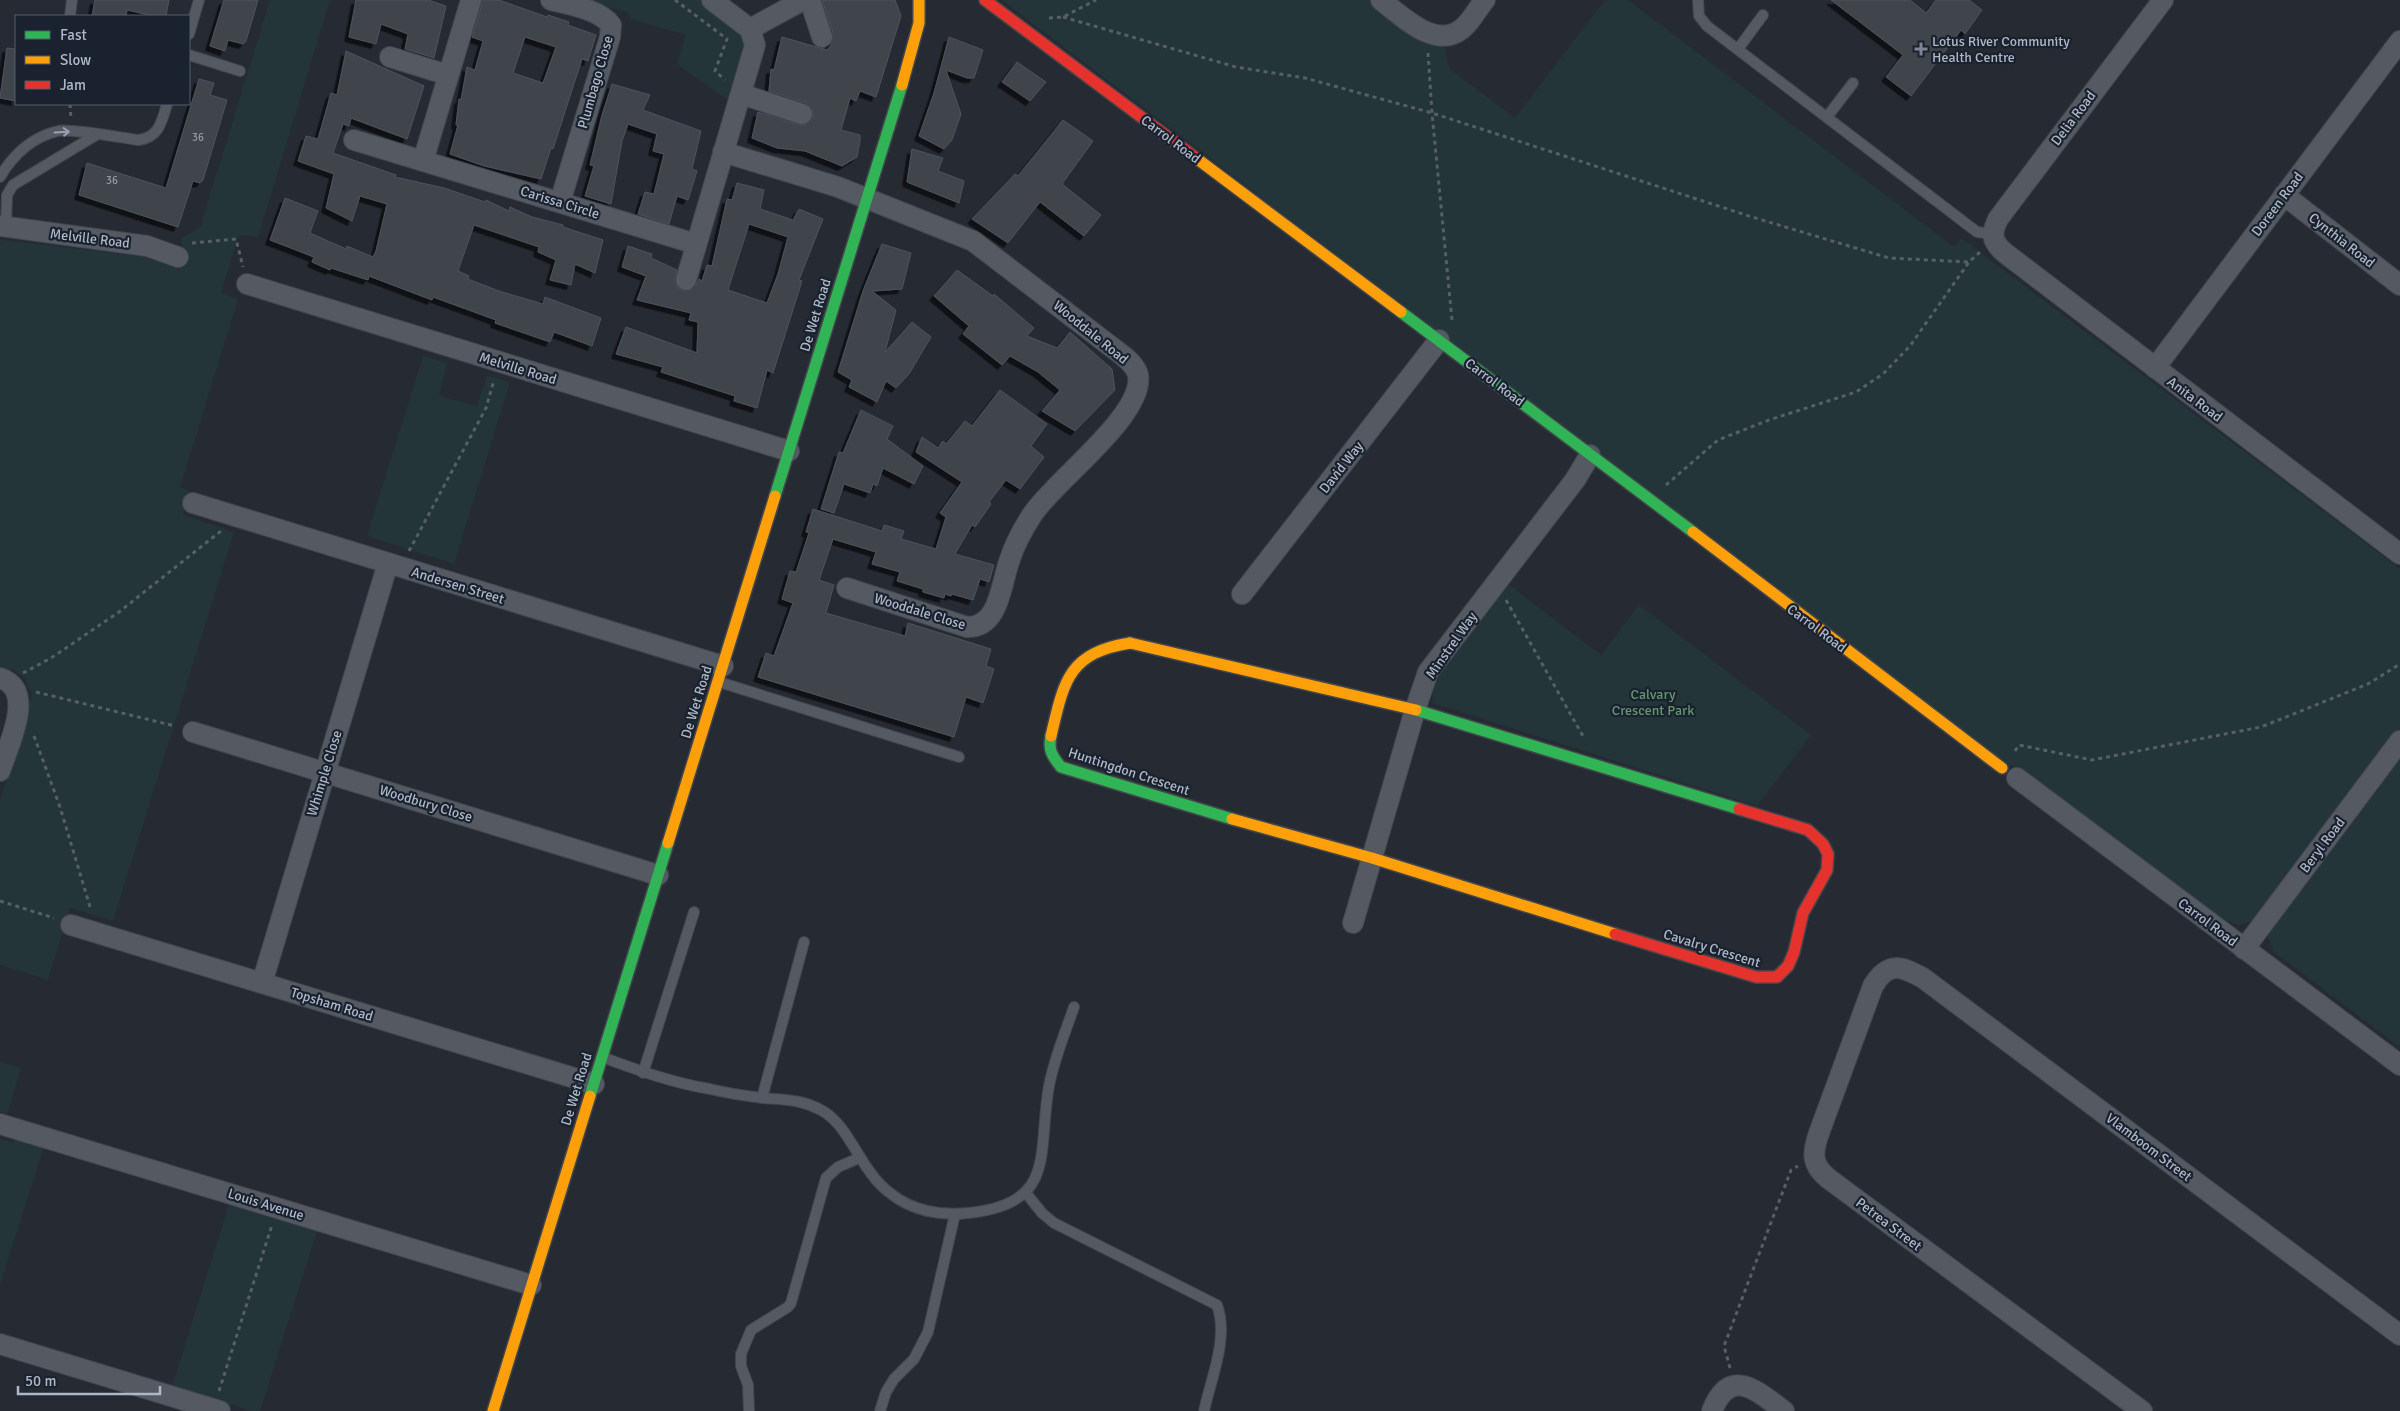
<svg xmlns="http://www.w3.org/2000/svg" width="2400" height="1411" font-family="Signika,sans-serif">
  <defs>
    <filter id="shadow"><feDropShadow dx="-4.5" dy="4.5" stdDeviation="0" flood-color="#0009"/></filter>
  </defs>
  <rect width="100%" height="100%" fill="#262b33"/>
  <g fill="#233539">
    <polygon points="270,0 330,0 258,237 239,235 221,293 238,299 180,487 190,491 183,515 234,532 113,921 70,908 48,980 0,965 0,801 32,694 24,677 12,669 7,683 0,682 0,240 140,256 174,267 182,246 181,238 200,228"/>
    <polygon points="570,0 705,0 746,38 732,103 677,64 686,35 631,19 628,12 610,7 602,10"/>
    <polygon points="1002,0 1369,0 1415,35 1443,43 1450,69 1515,118 1605,0 1628,0 1954,247 1961,238 2400,569 2400,729 2254,920 2239,925 2223,920 2021,768 2008,765"/>
    <polygon points="423,356 447,363 439,396 477,406 487,376 510,382 454,564 367,536"/>
    <polygon points="1508,584 1601,655 1639,605 1811,735 1757,806 1433,703 1432,690 1439,676"/>
    <polygon points="2400,755 2400,1047 2274,952 2268,937 2270,930"/>
    <polygon points="0,1062 21,1068 7,1114 0,1112"/>
    <polygon points="17,1134 45,1143 0,1285 0,1139 14,1143"/>
    <polygon points="230,1201 318,1228 260,1411 252,1411 172,1387"/>
  </g>
  <g fill="#40444b" stroke="#4d535c" fill-rule="evenodd" filter="url(#shadow)">
    <polygon points="95,0 169,0 166,16 154,16 127,10 126,16 92,16"/>
    <polygon points="224,0 258,0 246,41 243,44 228,40 225,51 210,46"/>
    <polygon points="356,0 428,0 446,6 434,58 405,49 408,34 381,24 376,44 349,37"/>
    <path d="M483 0H499L547 17 548 15 569 22 568 25 596 35 588 61 582 59 553 149 551 148 541 179 484 166 450 154 458 125H456L459 99 461 100 467 67 475 70 483 41 472 37ZM525 37 556 47 543 83 513 73Z"/>
    <polygon points="822,0 895,0 901,16 876,97 860,91 856,101 850,98 841,130 860,135 860,141 857,157 842,166 805,151 777,148 752,138 758,112 799,125 805,125 813,118 813,111 806,103 769,91 771,69 774,70 782,37 827,50 831,45 833,33"/>
    <polygon points="1831,0 1910,0 1926,13 1936,0 1969,0 1982,10 1965,34 1961,30 1911,96 1886,77 1903,55"/>
    <polygon points="949,37 983,50 974,78 967,78 946,70 961,114 952,140 944,149 919,136 934,93"/>
    <polygon points="7,48 16,49 16,101 0,98"/>
    <polygon points="346,51 424,86 407,139 351,118 349,126 343,124 333,153 396,175 395,177 444,188 485,202 486,200 509,211 510,207 532,217 563,225 563,227 603,240 595,273 575,264 571,285 550,280 556,260 538,252 539,247 474,225 458,271 469,276 468,279 499,291 543,304 545,297 601,318 592,346 554,332 550,342 495,323 496,320 433,297 432,300 369,276 368,280 331,268 330,270 312,262 314,257 270,240 285,198 318,211 310,233 346,249 347,246 373,257 376,251 387,204 360,196 352,221 326,208 334,174 298,161 306,136 318,139 331,93 337,95"/>
    <polygon points="1017,62 1046,82 1030,101 1002,82"/>
    <polygon points="199,79 214,83 210,95 227,100 203,180 200,183 193,181 178,227 79,195 87,163 166,188"/>
    <polygon points="612,84 650,95 643,110 701,131 692,169 697,171 688,200 677,196 669,224 638,214 645,192 654,194 664,154 653,151 657,134 628,124 622,141 611,204 585,196 594,166 590,165 602,115"/>
    <polygon points="1063,120 1093,141 1062,184 1101,215 1084,236 1040,202 1008,243 972,219 1015,174 1018,176"/>
    <polygon points="912,149 943,158 938,171 964,181 959,203 907,182"/>
    <path d="M737 183 764 190 760 209 793 220 799 209 823 219 799 280 802 281 773 373 767 370 757 408 734 401 735 396 661 372 663 367 616 354 626 327 697 353 698 322 689 320 691 313 637 300 646 276 622 267 628 246 652 254 651 258 677 270 674 282 678 288 683 291 694 289 699 279 702 281 707 265 712 266 727 199 732 200ZM749 224 788 237 778 274 767 303 728 290Z"/>
    <polygon points="882,244 911,253 902,289 872,291 896,310 885,352 912,322 931,337 909,374 896,388 886,381 877,402 849,387 852,380 838,372 863,291"/>
    <polygon points="957,270 993,296 994,294 1034,328 1027,336 1057,348 1070,332 1112,369 1115,390 1075,431 1042,411 1060,390 1038,372 1010,356 1002,365 963,334 969,326 934,296"/>
    <polygon points="1000,390 1047,424 1031,446 1044,457 1020,489 1006,480 989,502 991,504 975,527 972,525 955,554 994,565 989,582 980,579 973,600 952,594 951,596 945,594 944,598 923,592 923,589 897,581 900,572 872,564 876,552 833,539 819,580 834,585 826,613 905,636 908,623 991,649 986,666 994,669 983,703 966,697 954,737 758,677 766,653 774,656 793,603 782,599 790,571 796,572 809,533 806,532 813,509 882,531 884,525 904,531 901,539 936,549 946,517 940,513 962,482 916,452 922,437 938,448 943,441 946,444 965,421 972,426"/>
    <polygon points="861,410 893,426 887,439 923,466 914,484 883,468 877,486 873,484 870,493 844,484 834,513 821,509 839,452 843,453"/>
  </g>
  <g fill="none" stroke-linecap="round" stroke-linejoin="round">
    <g stroke="#42464c" stroke-width="12">
      <g id="lane">
        <polyline points="1698,0 1699,16 1707,26 1977,232 1992,234"/>
        <polyline points="70,16 72,0"/>
        <polyline points="189,34 199,0"/>
        <polyline points="1738,49 1763,15"/>
        <polyline points="189,55 240,71"/>
        <polyline points="1827,117 1853,83"/>
        <path d="M0 177C13 155 32 137 58 131 69 128 123 138 138 140 159 138 162 121 167 104"/>
        <polyline points="6,227 7,195 13,185 96,135"/>
        <polyline points="719,682 959,757"/>
        <path d="M602 1057C637 1070 673 1083 710 1089 727 1093 745 1096 763 1098 785 1100 800 1099 821 1110 850 1125 860 1171 890 1193 912 1211 941 1216 968 1213 1058 1204 1037 1153 1049 1086 1054 1059 1065 1033 1074 1007"/>
        <polyline points="643,1073 694,912"/>
        <polyline points="762,1098 804,942"/>
        <path d="M1026 1193 1042 1213 1054 1223 1217 1305C1229 1338 1211 1378 1204 1411"/>
        <polyline points="749,1411 748,1385 741,1366 741,1354 751,1330 788,1307 791,1303 826,1178 838,1167 859,1158"/>
        <polyline points="880,1411 886,1392 894,1379 914,1359 928,1332 955,1214"/>
      </g>
    </g>
    <g stroke="#42464c" stroke-width="22">
      <g id="street">
        <path d="M551 0C570 5 599 9 611 25L610 37 560 202"/>
        <polyline points="810,0 822,37"/>
        <path d="M1381 0C1403 17 1439 54 1466 25 1473 18 1478 8 1485 0"/>
        <path d="M2163 0 1998 219C1991 234 1991 241 2005 253L2400 554"/>
        <polyline points="750,29 803,0"/>
        <polyline points="390,57 448,75"/>
        <polyline points="741,94 802,114"/>
        <polyline points="354,140 696,244"/>
        <path d="M723 152 838 187 973 241 1113 348C1122 355 1135 363 1138 375 1145 415 1053 482 1032 515 1023 529 1015 543 1010 559 1001 582 1000 628 967 627L847 588"/>
        <polyline points="423,161 471,0"/>
        <polyline points="2284,195 2400,285"/>
        <polyline points="0,226 147,246 178,257"/>
        <polyline points="686,280 755,45 750,29 712,0"/>
        <polyline points="247,284 789,451"/>
        <polyline points="2155,368 2400,41"/>
        <polyline points="193,503 723,666"/>
        <polyline points="1242,594 1439,340"/>
        <path d="M0 678C37 689 8 746 0 771"/>
        <polyline points="193,732 658,875"/>
        <polyline points="2017,778 2400,1065"/>
        <polyline points="1353,923 1415,710 1428,672 1575,480 1590,455"/>
        <polyline points="71,925 594,1084"/>
        <polyline points="2244,949 2400,741"/>
        <polyline points="262,983 388,563"/>
        <polyline points="0,1124 531,1285"/>
        <polyline points="0,1344 220,1411"/>
        <path d="M1712 1411C1730 1365 1757 1391 1784 1411"/>
        <path d="M2142 1411 1829 1179C1811 1165 1812 1153 1819 1133L1873 986C1888 961 1901 966 1923 978L2400 1335"/>
      </g>
    </g>
    <g stroke="#42464c" stroke-width="14">
      <g id="fast">
        <polyline points="1401,312 1693,532"/>
        <polyline points="775,496 902,85"/>
        <polyline points="1416,710 1739,809"/>
        <path d="M1051 736C1048 750 1052 756 1061 767L1232 819"/>
        <polyline points="590,1096 668,843"/>
      </g>
    </g>
    <g stroke="#42464c" stroke-width="14">
      <g id="slow">
        <polyline points="902,85 919,23 919,0"/>
        <polyline points="1196,158 1401,312"/>
        <polyline points="1693,532 2002,768"/>
        <polyline points="1130,643 1416,710"/>
        <path d="M1051 736C1064 681 1068 653 1130 643"/>
        <polyline points="1232,819 1372,858 1615,934"/>
        <polyline points="668,843 775,496"/>
        <polyline points="493,1411 590,1096"/>
      </g>
    </g>
    <g stroke="#42464c" stroke-width="14">
      <g id="jam">
        <polyline points="985,0 1196,158"/>
        <polyline points="1615,934 1756,977 1777,977 1788,966 1794,952 1803,913 1827,870 1828,854 1823,844 1808,830 1739,809"/>
      </g>
    </g>
    <g stroke="#585e65" stroke-width="3" stroke-dasharray="4 4" stroke-linecap="butt">
      <polyline points="675,0 727,39 715,71 725,80"/>
      <polyline points="1063,17 1236,67 1305,78 1432,113 1752,217 1889,258 1969,262 1980,252"/>
      <polyline points="1049,18 1063,17 1096,0"/>
      <polyline points="1428,53 1432,113 1452,320"/>
      <polyline points="70,104 71,119"/>
      <polyline points="192,243 236,239 243,267"/>
      <polyline points="1666,485 1718,440 1769,420 1856,392 1883,374 1910,346 1969,262"/>
      <polyline points="409,551 486,408 494,380"/>
      <polyline points="1506,600 1584,738"/>
      <polyline points="23,673 51,658 119,612 221,531"/>
      <polyline points="36,692 175,726"/>
      <polyline points="34,736 60,807 91,910"/>
      <polyline points="2015,751 2019,745 2092,760 2261,727 2368,684 2400,664"/>
      <polyline points="0,901 54,918"/>
      <polyline points="1730,1368 1724,1346 1791,1170 1798,1166"/>
      <polyline points="219,1391 272,1225"/>
    </g>
    <use href="#lane" stroke="#555962" stroke-width="10"/>
    <use href="#street" stroke="#555962" stroke-width="20"/>
    <use href="#fast" stroke="#30b455" stroke-width="11"/>
    <use href="#slow" stroke="#ff9f0a" stroke-width="11"/>
    <use href="#jam" stroke="#e5322d" stroke-width="11"/>
  </g>
  <defs><path id="oneway-shaft" d="M-6 0H5M1.5-3L5.5 0L1.5 3" fill="none" stroke-width="1.6" stroke-linecap="round" stroke-linejoin="round" transform="scale(1.25)"/></defs>
  <use stroke="#98a0ad" href="#oneway-shaft" transform="translate(62 132) rotate(-3)"/>
  <path fill="#7e8693" stroke="#19222e" stroke-width="2" d="M1918.5 41.5h5v5h5v5h-5v5h-5v-5h-5v-5h5z"/>
  <g text-anchor="middle" stroke-width="4.5" stroke-linejoin="round" paint-order="stroke">
    <g font-size="11" fill="#929aa7">
      <text x="198" y="141">36</text>
      <text x="112" y="184">36</text>
    </g>
    <g font-size="14" fill="#aeb7c6" stroke="#19222e" text-anchor="start">
      <text x="1932" y="46">Lotus River Community<tspan x="1932" dy="16">Health Centre</tspan></text>
    </g>
    <g font-size="14" fill="#aeb7c6" stroke="#19222e">
      <text transform="translate(595 82) rotate(-74)" y="5">Plumbago Close</text>
      <text transform="translate(2073 118) rotate(-53)" y="5">Delia Road</text>
      <text transform="translate(1171 139) rotate(37)" y="5">Carrol Road</text>
      <text transform="translate(560 202) rotate(17)" y="5">Carissa Circle</text>
      <text transform="translate(2277 204) rotate(-53)" y="5">Doreen Road</text>
      <text transform="translate(90 238) rotate(7)" y="5">Melville Road</text>
      <text transform="translate(2342 240) rotate(38)" y="5">Cynthia Road</text>
      <text transform="translate(815 315) rotate(-73)" y="5">De Wet Road</text>
      <text transform="translate(1091 332) rotate(39)" y="5">Wooddale Road</text>
      <text transform="translate(518 368) rotate(17)" y="5">Melville Road</text>
      <text transform="translate(1495 382) rotate(37)" y="5">Carrol Road</text>
      <text transform="translate(2195 399) rotate(37)" y="5">Anita Road</text>
      <text transform="translate(1341 467) rotate(-52)" y="5">David Way</text>
      <text transform="translate(458 585) rotate(17)" y="5">Andersen Street</text>
      <text transform="translate(920 611) rotate(17)" y="5">Wooddale Close</text>
      <text transform="translate(1817 628) rotate(37)" y="5">Carrol Road</text>
      <text transform="translate(1451 645) rotate(-55)" y="5">Minstrel Way</text>
      <text transform="translate(696 702) rotate(-73)" y="5">De Wet Road</text>
      <text transform="translate(1129 771) rotate(18)" y="5">Huntingdon Crescent</text>
      <text transform="translate(324 773) rotate(-73)" y="5">Whimple Close</text>
      <text transform="translate(426 803) rotate(17)" y="5">Woodbury Close</text>
      <text transform="translate(2322 845) rotate(-53)" y="5">Beryl Road</text>
      <text transform="translate(2208 922) rotate(37)" y="5">Carrol Road</text>
      <text transform="translate(1712 948) rotate(17)" y="5">Cavalry Crescent</text>
      <text transform="translate(332 1004) rotate(17)" y="5">Topsham Road</text>
      <text transform="translate(576 1089) rotate(-73)" y="5">De Wet Road</text>
      <text transform="translate(2149 1147) rotate(37)" y="5">Vlamboom Street</text>
      <text transform="translate(266 1204) rotate(17)" y="5">Louis Avenue</text>
      <text transform="translate(1889 1224) rotate(37)" y="5">Petrea Street</text>
    </g>
    <g font-size="14" fill="#649770" stroke="#19222e">
      <text x="1653" y="699">Calvary<tspan x="1653" dy="16">Crescent Park</tspan></text>
    </g>
  </g>
  <rect x="15" y="15" width="175" height="90" fill="#19222e" stroke="#555e6b"/>
  <rect x="25" y="31" width="25" height="8" fill="#30b455" stroke="#555e6b"/>
  <text x="60" y="40" font-size="15" fill="#aeb7c6">Fast</text>
  <rect x="25" y="56" width="25" height="8" fill="#ff9f0a" stroke="#555e6b"/>
  <text x="60" y="65" font-size="15" fill="#aeb7c6">Slow</text>
  <rect x="25" y="81" width="25" height="8" fill="#e5322d" stroke="#555e6b"/>
  <text x="60" y="90" font-size="15" fill="#aeb7c6">Jam</text>
  <path d="M18 1386v8h142v-8" fill="none" stroke="#aeb7c6" stroke-width="2.5"/>
  <text x="25" y="1386" font-size="15" fill="#aeb7c6" stroke="#19222e" stroke-width="4" paint-order="stroke">50 m</text>
</svg>
